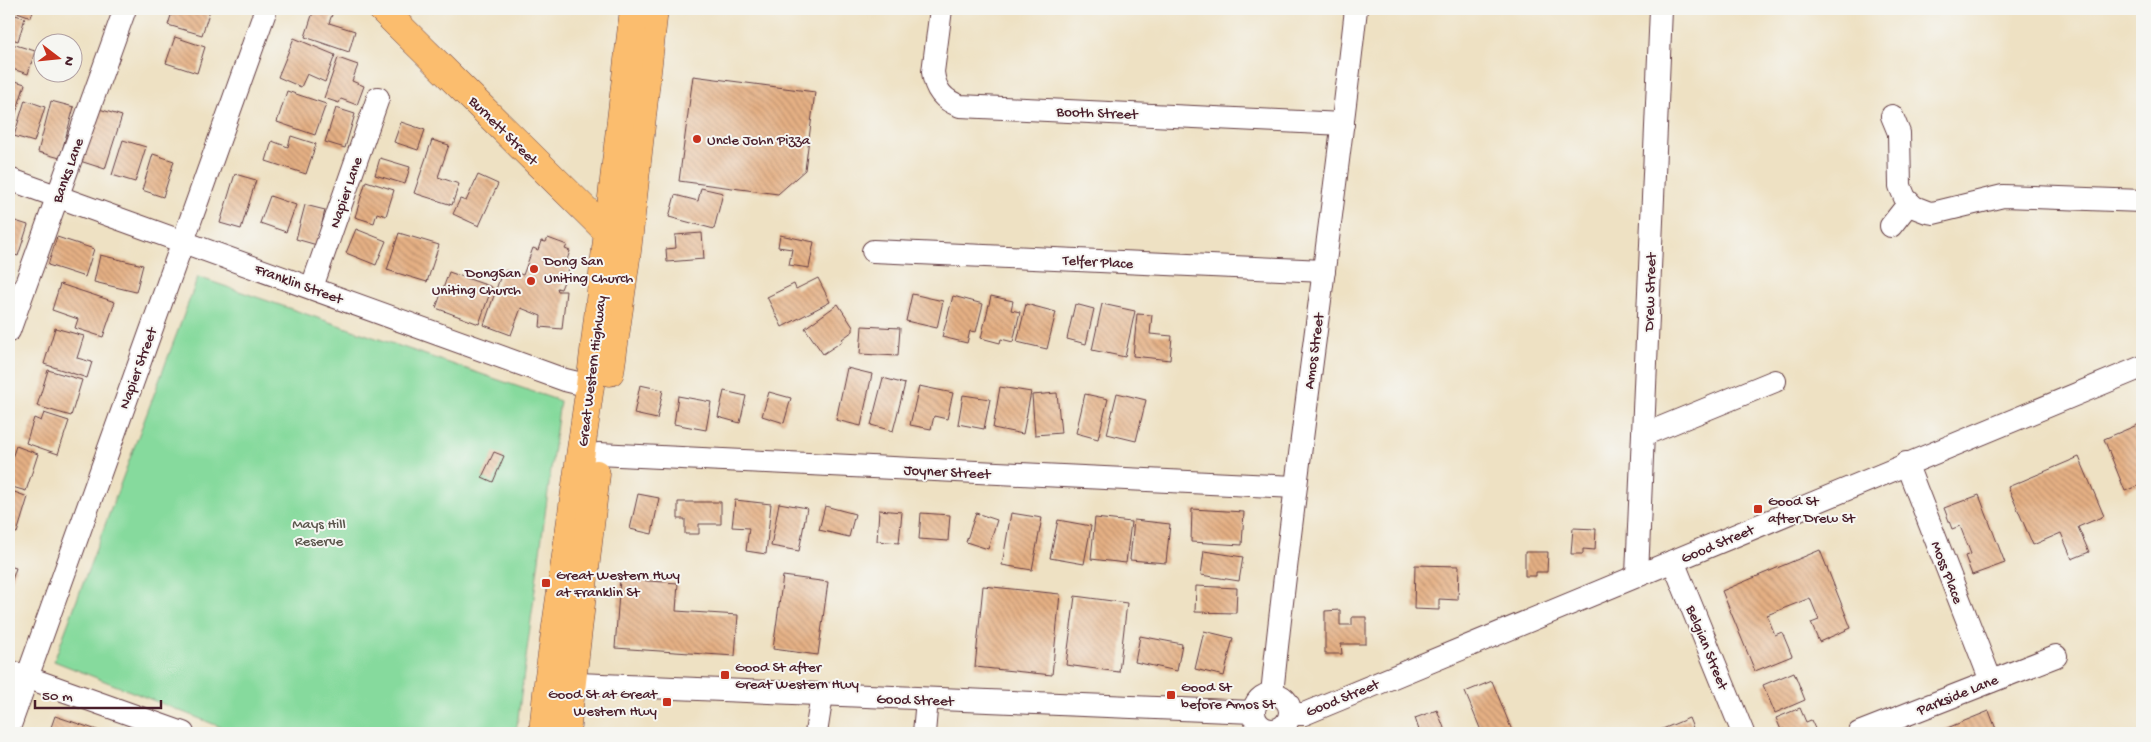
<svg xmlns="http://www.w3.org/2000/svg" width="2151" height="742" font-family="'Gochi Hand',sans-serif">
  <defs>
    <pattern id="building-back-hatch" width="6" height="6" patternUnits="userSpaceOnUse" patternTransform="scale(1.25)"><rect width="6" height="6" fill="#e5b084"/><path d="M-1 5l2 2M0 0l6 6M5-1l2 2" fill="none" stroke="#bc8f6c"/></pattern>
  </defs>
  <rect width="100%" height="100%" fill="#f6f6f2"/>
  <filter id="ink" filterUnits="userSpaceOnUse"><feTurbulence type="fractalNoise" baseFrequency=".02" numOctaves="2"/><feDisplacementMap in="SourceGraphic" scale="10" xChannelSelector="R" yChannelSelector="G"/><feConvolveMatrix kernelMatrix="1 2 1 2 8 2 1 2 1" color-interpolation-filters="sRGB"/></filter>
  <filter id="wash" filterUnits="userSpaceOnUse"><feTurbulence type="fractalNoise" baseFrequency=".0096" numOctaves="4" result="noise"/><feDisplacementMap in="SourceGraphic" scale="20" xChannelSelector="R" yChannelSelector="G"/><feGaussianBlur stdDeviation="1.12" result="paint"/><feColorMatrix in="noise" values="0 0 0 0 0 0 0 0 0 0 0 0 0 0 0 0 0 1.4 0 .05"/><feComposite in="paint" operator="in"/></filter>
  <g filter="url(#wash)">
    <rect width="100%" height="100%" fill="#eee1c3"/>
    <polygon fill="#86da9d" stroke="#687c64" points="198,277 560,401 516,733 236,733 54,661"/>
    <g id="blocks">
      <g fill="url(#building-back-hatch)">
        <polygon points="9,9 34,9 31,17"/>
        <polygon points="173,9 210,10 202,35 168,25"/>
        <polygon points="314,9 334,9 329,23 355,31 349,52 305,37"/>
        <polygon points="9,13 25,18 18,41 9,38"/>
        <polygon points="175,37 205,47 197,73 166,63"/>
        <polygon points="294,38 335,55 325,82 307,74 301,87 278,77"/>
        <polygon points="9,43 35,51 28,74 9,68"/>
        <polygon points="338,58 358,65 352,81 364,86 357,105 341,99 339,103 324,98"/>
        <polygon points="693,76 815,92 805,170 778,194 679,181"/>
        <polygon points="9,79 25,84 9,135"/>
        <polygon points="287,91 326,104 315,135 277,122"/>
        <polygon points="25,100 45,107 34,142 14,136"/>
        <polygon points="51,101 74,107 60,158 38,152"/>
        <polygon points="96,108 122,116 105,169 80,161"/>
        <polygon points="336,108 355,114 345,148 325,142"/>
        <polygon points="401,122 425,130 418,150 394,142"/>
        <polygon points="291,136 316,144 306,174 266,161 272,141 288,147"/>
        <polygon points="123,140 146,147 135,182 112,175"/>
        <polygon points="432,140 449,145 438,177 459,184 452,205 414,193"/>
        <polygon points="153,154 174,161 163,197 142,190"/>
        <polygon points="380,158 410,167 405,184 375,175"/>
        <polygon points="235,174 256,180 241,229 220,223"/>
        <polygon points="478,175 498,184 479,226 453,214 460,199 466,201"/>
        <polygon points="366,181 394,190 386,216 377,213 374,223 355,217"/>
        <polygon points="701,188 723,193 714,229 669,217 675,195 698,201"/>
        <polygon points="270,196 296,205 286,232 260,223"/>
        <polygon points="305,205 325,210 317,245 296,239"/>
        <polygon points="9,219 28,225 18,256 9,253"/>
        <polygon points="356,229 386,241 376,265 346,253"/>
        <polygon points="399,233 439,245 427,282 387,270"/>
        <polygon points="702,233 704,259 667,262 666,249 676,248 675,235"/>
        <polygon points="780,235 814,242 809,268 789,265 792,249 778,247"/>
        <polygon points="57,237 94,249 85,277 48,265"/>
        <polygon points="548,238 567,245 565,249 570,251 567,260 572,261 561,289 557,288 558,291 566,291 562,329 540,327 541,316 521,308 511,335 484,325 502,272 505,273 506,270 523,275 533,248 538,250 541,241 546,242"/>
        <polygon points="100,255 143,265 136,292 94,282"/>
        <polygon points="449,272 492,287 479,324 436,308"/>
        <polygon points="818,278 830,302 782,327 767,297 794,284 796,289"/>
        <polygon points="60,284 115,302 103,337 75,328 78,319 52,310"/>
        <polygon points="912,294 943,301 937,328 906,321"/>
        <polygon points="953,296 983,304 976,332 970,331 967,343 942,337"/>
        <polygon points="991,296 1013,301 1011,310 1020,312 1013,342 1001,339 1000,343 981,338"/>
        <polygon points="838,304 853,327 853,331 842,339 843,341 823,354 805,328"/>
        <polygon points="1026,304 1056,312 1047,349 1017,342"/>
        <polygon points="1075,304 1094,309 1086,344 1067,339"/>
        <polygon points="1102,304 1135,311 1125,357 1092,350"/>
        <polygon points="1137,314 1152,315 1150,334 1172,336 1170,360 1133,356"/>
        <polygon points="862,326 900,328 898,356 860,354"/>
        <polygon points="55,328 84,336 77,358 92,362 87,378 44,364"/>
        <polygon points="847,368 872,374 861,426 836,420"/>
        <polygon points="48,370 82,380 71,416 37,406"/>
        <polygon points="883,378 905,384 893,431 871,425"/>
        <polygon points="640,385 663,390 657,419 634,414"/>
        <polygon points="919,386 953,393 947,419 934,416 931,429 910,425"/>
        <polygon points="1000,387 1031,392 1023,434 993,428"/>
        <polygon points="724,391 746,396 740,423 718,417"/>
        <polygon points="769,392 791,398 784,423 762,416"/>
        <polygon points="1057,393 1061,433 1035,435 1032,395"/>
        <polygon points="1117,393 1146,400 1136,441 1107,434"/>
        <polygon points="1085,394 1108,399 1098,439 1076,433"/>
        <polygon points="963,395 990,399 984,429 958,424"/>
        <polygon points="678,396 711,402 706,430 674,424"/>
        <polygon points="44,413 69,421 58,454 26,443 34,418 41,421"/>
        <polygon points="2142,423 2142,484 2125,491 2104,439"/>
        <polygon points="16,446 38,454 26,491 9,486 9,467"/>
        <polygon points="494,452 504,456 493,482 482,477"/>
        <polygon points="2079,457 2104,516 2078,527 2089,552 2072,559 2061,533 2033,545 2008,487"/>
        <polygon points="9,490 28,497 17,533 9,530"/>
        <polygon points="638,494 659,498 652,534 630,529"/>
        <polygon points="1979,495 2005,563 1972,575 1965,556 1971,554 1960,526 1952,529 1944,508"/>
        <polygon points="735,500 771,504 766,554 746,551 749,528 732,527"/>
        <polygon points="678,502 721,502 721,524 699,524 699,534 685,534 685,519 678,519"/>
        <polygon points="779,503 807,508 799,551 771,546"/>
        <polygon points="825,506 855,514 849,537 819,530"/>
        <polygon points="1192,509 1244,512 1242,545 1191,542"/>
        <polygon points="879,510 902,512 899,543 877,541"/>
        <polygon points="921,513 950,515 948,541 919,539"/>
        <polygon points="976,513 997,520 988,549 966,542"/>
        <polygon points="1011,513 1042,518 1032,570 1002,565"/>
        <polygon points="1095,518 1131,522 1126,563 1091,559"/>
        <polygon points="1058,520 1091,526 1084,564 1050,558"/>
        <polygon points="1134,520 1170,524 1166,563 1130,560"/>
        <polygon points="1573,528 1596,529 1595,550 1583,549 1583,554 1571,554"/>
        <polygon points="1820,550 1851,628 1819,642 1811,623 1819,620 1810,598 1767,615 1775,635 1782,632 1792,656 1755,671 1722,591"/>
        <polygon points="1204,551 1243,557 1239,581 1201,575"/>
        <polygon points="1525,552 1548,552 1547,572 1536,572 1536,576 1525,576"/>
        <polygon points="1415,565 1459,566 1458,600 1439,599 1439,610 1414,609"/>
        <polygon points="9,566 16,568 12,580 9,579"/>
        <polygon points="783,576 828,582 818,655 773,649"/>
        <polygon points="620,579 678,583 676,611 738,615 735,656 615,648"/>
        <polygon points="983,586 1060,594 1052,675 975,667"/>
        <polygon points="1196,586 1237,588 1236,613 1195,612"/>
        <polygon points="1075,596 1127,603 1119,672 1066,665"/>
        <polygon points="1340,610 1340,625 1352,625 1352,617 1366,617 1366,644 1341,644 1342,654 1325,654 1325,611"/>
        <polygon points="1204,631 1233,638 1224,676 1195,669"/>
        <polygon points="1140,636 1182,644 1177,671 1135,662"/>
        <polygon points="1794,672 1805,700 1775,713 1763,685"/>
        <polygon points="1492,681 1513,733 1482,733 1465,692"/>
        <polygon points="1800,708 1806,722 1811,720 1817,733 1785,733 1784,729 1781,730 1776,718"/>
        <polygon points="1437,710 1446,733 1411,733 1419,730 1415,718"/>
        <polygon points="1989,711 1996,729 1987,733 1935,733"/>
        <polygon points="55,716 106,733 49,733"/>
        <polygon points="1689,718 1695,733 1653,733"/>
      </g>
    </g>
  </g>
  <g filter="url(#ink)">
    <use href="#blocks" fill-opacity="0" stroke="#633c42" stroke-width="1"/>
    <g fill="none" stroke-linecap="round" stroke-linejoin="round">
      <g stroke="#633c42" stroke-width="24">
        <g id="minor">
          <path d="M941 9 933 72C935 90 943 100 960 106L1343 124"/>
          <polyline points="1892,116 1899,133 1900,186 1905,198 1914,207 1927,212 1933,213 2003,196 2142,201"/>
          <polyline points="9,179 565,380 590,386"/>
          <polyline points="1891,226 1909,203"/>
          <polyline points="873,251 1324,271"/>
          <polyline points="312,287 378,98"/>
          <polyline points="9,331 125,9"/>
          <polyline points="1643,435 1775,381"/>
          <polyline points="598,454 1295,487"/>
          <polyline points="1906,463 1991,681"/>
          <polyline points="1673,561 1743,733"/>
          <polyline points="1637,575 1661,9"/>
          <polyline points="9,671 183,733"/>
          <polyline points="554,683 1253,712"/>
          <circle cx="1272" cy="712" r="18"/>
          <path d="M1272 694C1295 465 1331 238 1356 9"/>
          <polyline points="1290,714 1304,714 2142,367"/>
          <polyline points="9,728 266,9"/>
          <polyline points="816,733 822,695"/>
          <polyline points="924,733 927,699"/>
          <polyline points="1859,733 2056,656"/>
        </g>
      </g>
      <g stroke="#633c42" stroke-width="29">
        <polyline id="major" points="382,9 623,247"/>
      </g>
      <g stroke="#633c42" stroke-width="29">
        <g id="highway">
          <polyline points="610,372 627,251 654,9"/>
          <polyline points="543,733 548,683 590,386 634,9"/>
          <polyline points="566,733 596,474"/>
        </g>
      </g>
      <use href="#minor" stroke="#fff" stroke-width="22"/>
      <use href="#major" stroke="#fbbd6e" stroke-width="28"/>
      <use href="#highway" stroke="#fbbd6e" stroke-width="28"/>
    </g>
  </g>
  <g fill="#c8321e" stroke="#f6f6f2" stroke-width="2">
    <circle cx="697" cy="139" r="5"/>
    <circle cx="534" cy="269" r="5"/>
    <circle cx="531" cy="281" r="5"/>
    <rect x="1753" y="504" width="10" height="10" rx="2.5"/>
    <rect x="541" y="578" width="10" height="10" rx="2.5"/>
    <rect x="720" y="670" width="10" height="10" rx="2.5"/>
    <rect x="1166" y="690" width="10" height="10" rx="2.5"/>
    <rect x="662" y="697" width="10" height="10" rx="2.5"/>
  </g>
  <g text-anchor="middle" stroke-width="4" stroke-linejoin="round" paint-order="stroke">
    <g font-size="15" fill="#4a1f2b" stroke="#f6f6f2">
      <text transform="translate(1097 112) rotate(2)" y="5">Booth Street</text>
      <text transform="translate(504 130) rotate(45)" y="5">Burnett Street</text>
      <text transform="translate(67 170) rotate(-70)" y="5">Banks Lane</text>
      <text transform="translate(345 192) rotate(-71)" y="5">Napier Lane</text>
      <text transform="translate(1098 261) rotate(3)" y="5">Telfer Place</text>
      <text transform="translate(299 283) rotate(20)" y="5">Franklin Street</text>
      <text transform="translate(1649 292) rotate(-88)" y="5">Drew Street</text>
      <text transform="translate(1313 351) rotate(-82)" y="5">Amos Street</text>
      <text transform="translate(137 368) rotate(-70)" y="5">Napier Street</text>
      <text transform="translate(591 371) rotate(-83)" y="5">Great Western Highway</text>
      <text transform="translate(947 471) rotate(3)" y="5">Joyner Street</text>
      <text transform="translate(1717 543) rotate(-23)" y="5">Good Street</text>
      <text transform="translate(1948 572) rotate(69)" y="5">Moss Place</text>
      <text transform="translate(1708 647) rotate(68)" y="5">Belgian Street</text>
      <text transform="translate(1957 694) rotate(-22)" y="5">Parkside Lane</text>
      <text transform="translate(1342 697) rotate(-22)" y="5">Good Street</text>
      <text transform="translate(915 699) rotate(2)" y="5">Good Street</text>
    </g>
    <g font-size="15" fill="#4a1f2b" stroke="#f6f6f2" text-anchor="start">
      <text x="707" y="144">Uncle John Pizza</text>
      <text x="544" y="265">Dong San<tspan x="544" dy="17">Uniting Church</tspan></text>
      <text x="521" y="277" text-anchor="end">DongSan<tspan x="521" dy="17">Uniting Church</tspan></text>
      <text x="1768" y="505">Good St<tspan x="1768" dy="17">after Drew St</tspan></text>
      <text x="556" y="579">Great Western Hwy<tspan x="556" dy="17">at Franklin St</tspan></text>
      <text x="735" y="671">Good St after<tspan x="735" dy="17">Great Western Hwy</tspan></text>
      <text x="1181" y="691">Good St<tspan x="1181" dy="17">before Amos St</tspan></text>
      <text x="657" y="698" text-anchor="end">Good St at Great<tspan x="657" dy="17">Western Hwy</tspan></text>
    </g>
    <g font-size="15" fill="#5c574d" stroke="#f6f6f2">
      <text x="319" y="528">Mays Hill<tspan x="319" dy="17">Reserve</tspan></text>
    </g>
  </g>
  <rect width="2151" height="742" fill="none" stroke="#f6f6f2" stroke-width="30"/>
  <g transform="translate(58 58) rotate(106)"><circle r="24" fill="#f6f6f2" stroke="#b1a0a2"/>
  <path d="M0-4L9 19L0 12L-9 19Z" fill="#c8321e"/>
  <text y="-8" font-size="14" font-weight="bold" text-anchor="middle" fill="#4a1f2b">N</text>
  </g>
  <path d="M35 700v8h126v-8" fill="none" stroke="#4a1f2b" stroke-width="2.5"/>
  <text x="42" y="700" font-size="15" fill="#4a1f2b" stroke="#f6f6f2" stroke-width="4" paint-order="stroke">50 m</text>
</svg>
